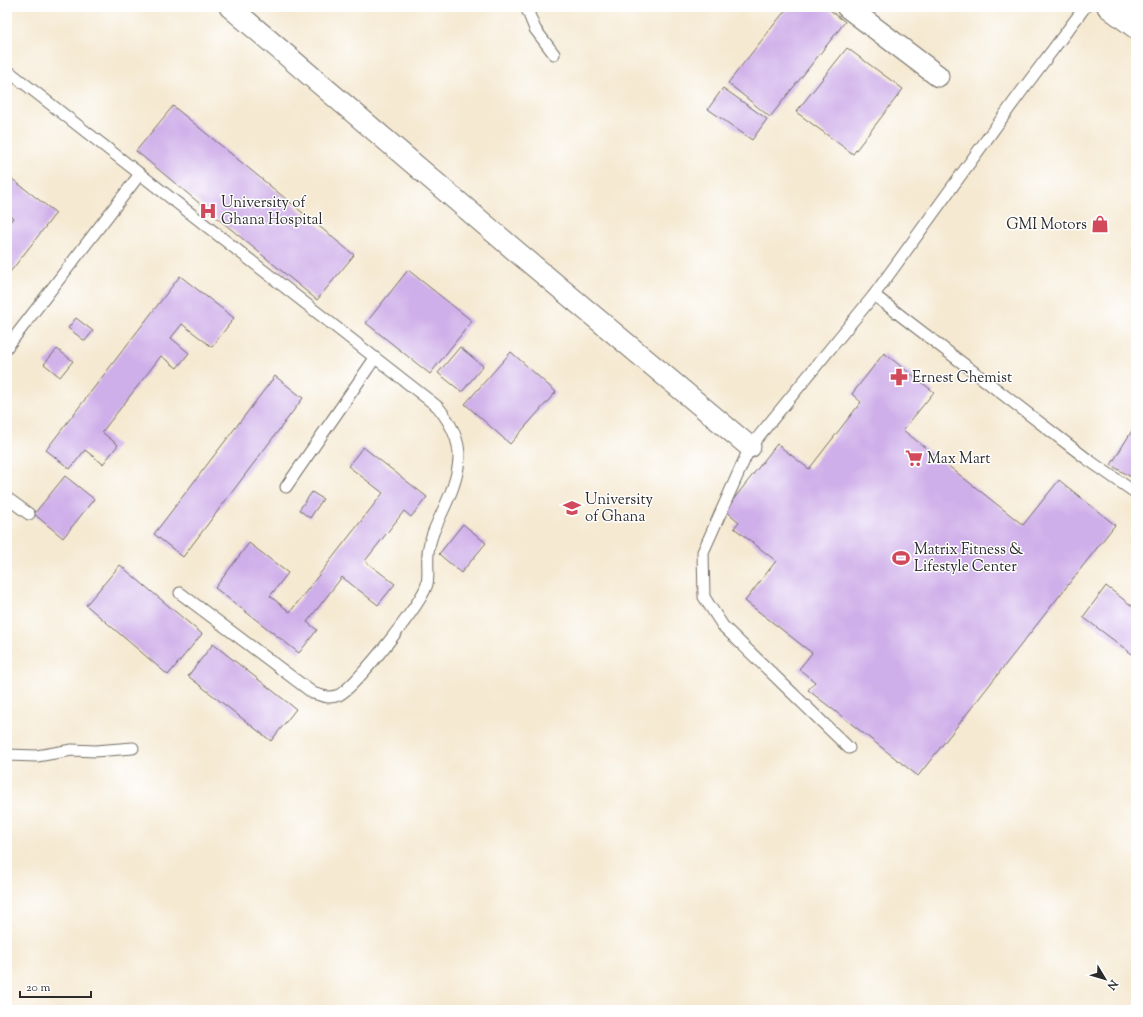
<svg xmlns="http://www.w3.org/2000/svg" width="1143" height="1017" font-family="'Sorts Mill Goudy',serif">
  <rect width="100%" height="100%" fill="#fff"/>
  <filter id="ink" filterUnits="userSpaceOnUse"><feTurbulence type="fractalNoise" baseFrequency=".025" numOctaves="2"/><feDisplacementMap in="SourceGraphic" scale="8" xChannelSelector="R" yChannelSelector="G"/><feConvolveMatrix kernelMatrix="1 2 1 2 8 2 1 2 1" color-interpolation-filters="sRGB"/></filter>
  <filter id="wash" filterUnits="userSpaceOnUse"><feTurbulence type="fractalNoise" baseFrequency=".012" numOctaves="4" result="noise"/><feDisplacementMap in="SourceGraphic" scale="16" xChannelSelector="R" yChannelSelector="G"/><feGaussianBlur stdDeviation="0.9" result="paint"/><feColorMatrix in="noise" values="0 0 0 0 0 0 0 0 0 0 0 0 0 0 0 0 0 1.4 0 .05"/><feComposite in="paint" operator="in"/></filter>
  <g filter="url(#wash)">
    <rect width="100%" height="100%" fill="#f5e9d2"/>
    <g id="blocks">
      <g fill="#cfafe9">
        <polygon points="788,7 826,7 845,22 770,117 728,83"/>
        <polygon points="847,48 903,89 853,154 796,112"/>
        <polygon points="723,88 767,119 752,140 708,109"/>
        <polygon points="173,106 354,255 317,300 136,151"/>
        <polygon points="7,175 56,213 7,276 7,226 13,218 7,214"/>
        <polygon points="408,270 472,321 430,374 366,323"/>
        <polygon points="180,276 234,318 212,347 182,324 171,338 189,353 177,368 161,356 102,432 118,445 103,464 85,450 70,469 46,450"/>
        <polygon points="76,318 93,331 85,341 68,328"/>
        <polygon points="460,347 483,366 462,392 438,373"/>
        <polygon points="57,349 73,361 60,377 44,364"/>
        <polygon points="511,352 556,392 510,444 465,404"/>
        <polygon points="884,353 934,392 903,430 1023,525 1059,480 1115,525 918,776 808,690 815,682 799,669 812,653 745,601 776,561 734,528 739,522 725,510 777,444 809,469 861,402 852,394"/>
        <polygon points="275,376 303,398 183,557 154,534"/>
        <polygon points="1136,424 1136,480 1111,465"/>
        <polygon points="363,447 427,497 411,517 404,511 365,561 395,584 378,605 342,577 307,622 317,630 299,653 215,588 249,543 288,573 270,596 290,612 383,493 348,466"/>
        <polygon points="65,476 94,499 63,538 34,514"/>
        <polygon points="312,492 323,499 310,518 299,510"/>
        <polygon points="463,524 486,543 461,573 439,554"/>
        <polygon points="120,565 202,634 168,675 86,605"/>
        <polygon points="1106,586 1136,609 1136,657 1083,617"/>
        <polygon points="213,644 296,709 271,741 188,676"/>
      </g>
    </g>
  </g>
  <g filter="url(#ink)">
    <use href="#blocks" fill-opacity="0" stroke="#726e65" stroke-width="1"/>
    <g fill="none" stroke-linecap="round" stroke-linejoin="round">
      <g stroke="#726e65" stroke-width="13">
        <g id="lane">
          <polyline points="526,7 535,29 554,54"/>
          <path d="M7 70 438 407C450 422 460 439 459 459 457 487 443 508 433 533 431 539 428 547 428 554 427 564 429 574 427 584 423 602 356 686 339 695 330 699 322 696 313 693L180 593"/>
          <polyline points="874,295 1087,459 1136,493"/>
          <polyline points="7,347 140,174"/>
          <polyline points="286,487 375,358"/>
          <polyline points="7,498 29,514"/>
          <polyline points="849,748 723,626 704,597 703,552 750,447 874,295 1021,92 1085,7"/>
          <polyline points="7,755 37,756 72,750 95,751 133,748"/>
        </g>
      </g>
      <g stroke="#726e65" stroke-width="23">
        <g id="street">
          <polyline points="230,7 517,252 750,447"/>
          <polyline points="847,7 938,76"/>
          <polyline points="1108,7 1136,28"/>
        </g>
      </g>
      <use href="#lane" stroke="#fff" stroke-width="11"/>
      <use href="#street" stroke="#fff" stroke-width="21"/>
    </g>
  </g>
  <defs>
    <g id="hospital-bare" transform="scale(1.38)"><path d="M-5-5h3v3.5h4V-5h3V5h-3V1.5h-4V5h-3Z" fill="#d1495b" stroke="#fff" stroke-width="2.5" paint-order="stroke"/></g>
    <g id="shop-bare" transform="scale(1.38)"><path d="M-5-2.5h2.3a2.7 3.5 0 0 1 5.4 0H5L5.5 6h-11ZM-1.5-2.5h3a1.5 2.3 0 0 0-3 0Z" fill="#d1495b" stroke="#fff" stroke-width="2.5" paint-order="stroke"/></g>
    <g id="pharmacy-bare" transform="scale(1.38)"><path d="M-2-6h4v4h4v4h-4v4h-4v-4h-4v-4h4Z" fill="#d1495b" stroke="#fff" stroke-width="2.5" paint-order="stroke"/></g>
    <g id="supermarket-bare" transform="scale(1.38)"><path d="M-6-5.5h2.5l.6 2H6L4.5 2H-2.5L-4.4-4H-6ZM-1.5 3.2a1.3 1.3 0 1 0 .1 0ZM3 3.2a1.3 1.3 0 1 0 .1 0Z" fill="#d1495b" stroke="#fff" stroke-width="2.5" paint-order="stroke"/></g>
    <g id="university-bare" transform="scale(1.38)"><path d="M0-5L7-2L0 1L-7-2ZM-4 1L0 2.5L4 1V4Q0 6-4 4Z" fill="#d1495b" stroke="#fff" stroke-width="2.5" paint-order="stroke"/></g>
    <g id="stadium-bare" transform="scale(1.38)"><path d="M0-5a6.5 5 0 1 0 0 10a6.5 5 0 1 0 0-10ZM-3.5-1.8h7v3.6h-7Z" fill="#d1495b" stroke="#fff" stroke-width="2.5" paint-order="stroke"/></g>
  </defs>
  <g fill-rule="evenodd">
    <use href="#hospital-bare" x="208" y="211"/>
    <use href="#shop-bare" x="1100" y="224"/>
    <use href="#pharmacy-bare" x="899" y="377"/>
    <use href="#supermarket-bare" x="914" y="458"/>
    <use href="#university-bare" x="572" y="508"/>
    <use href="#stadium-bare" x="901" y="558"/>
  </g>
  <g text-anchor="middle" stroke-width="3" stroke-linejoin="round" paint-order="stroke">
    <g font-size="15" fill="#2b2b2b" stroke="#fff" text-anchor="start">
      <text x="221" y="207">University of<tspan x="221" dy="17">Ghana Hospital</tspan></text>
      <text x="1087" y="229" text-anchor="end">GMI Motors</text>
      <text x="912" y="382">Ernest Chemist</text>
      <text x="927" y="463">Max Mart</text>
      <text x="585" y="504">University<tspan x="585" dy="17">of Ghana</tspan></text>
      <text x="914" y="554">Matrix Fitness &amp;<tspan x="914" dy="17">Lifestyle Center</tspan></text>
    </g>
  </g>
  <rect width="1143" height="1017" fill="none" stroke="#fff" stroke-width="24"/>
  <g transform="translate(1105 979) rotate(128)" stroke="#ffffff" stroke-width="3" paint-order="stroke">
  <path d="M0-3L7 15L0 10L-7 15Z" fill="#2b2b2b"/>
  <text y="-6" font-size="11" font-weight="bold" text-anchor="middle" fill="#2b2b2b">N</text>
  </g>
  <path d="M20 991v6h71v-6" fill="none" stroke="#2b2b2b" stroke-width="2"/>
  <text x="26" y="991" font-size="12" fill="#2b2b2b" stroke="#ffffff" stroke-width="3" paint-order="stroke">20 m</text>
</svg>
